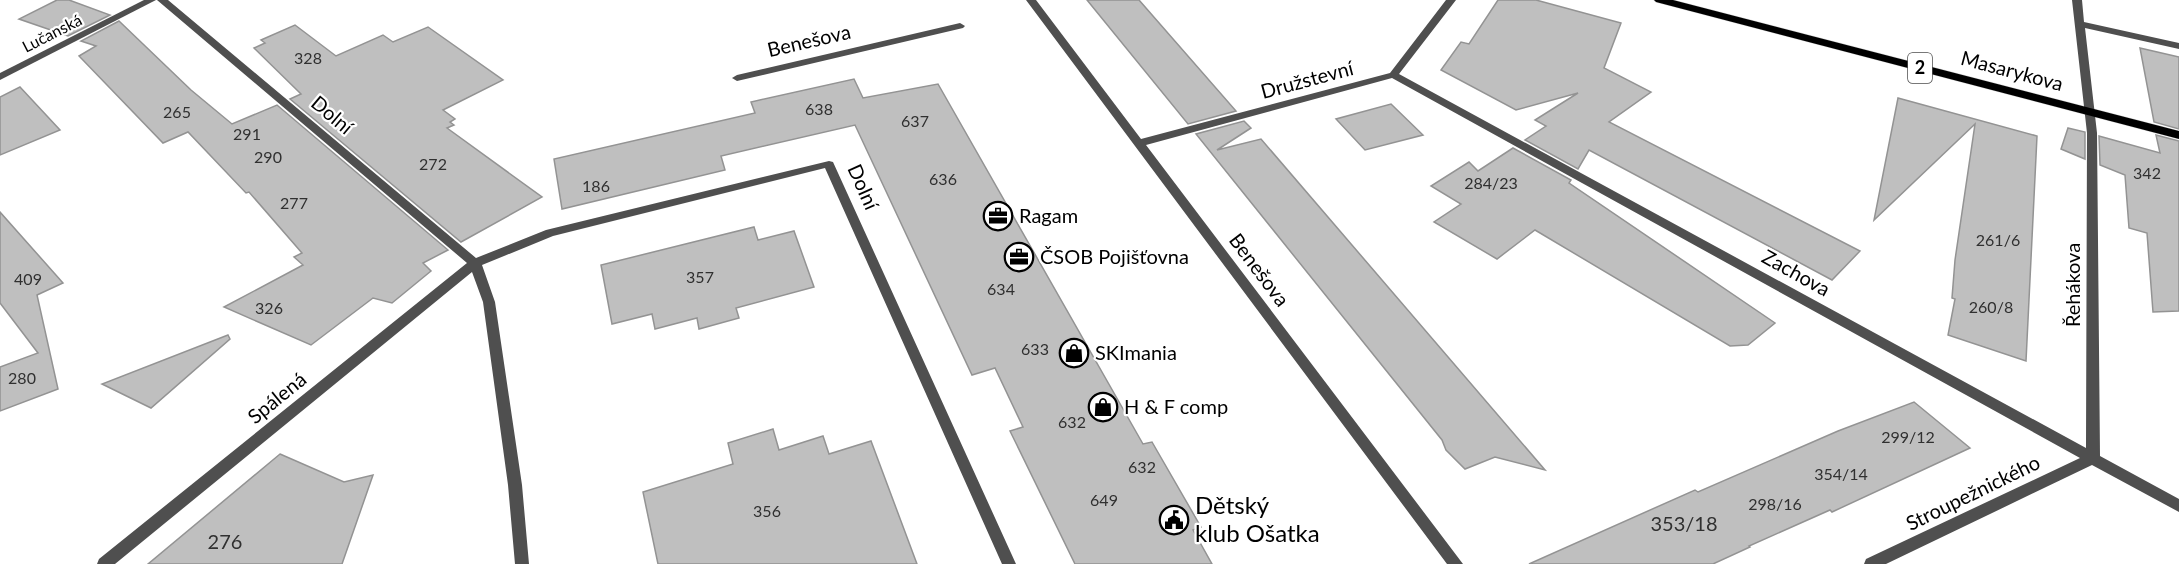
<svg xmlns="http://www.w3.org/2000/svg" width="2179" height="564" font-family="Lato,sans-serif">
  <rect width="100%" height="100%" fill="#fff"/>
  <g fill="#bfbfbf" stroke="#939393" stroke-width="1.5">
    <polygon points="57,0 69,0 110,15 68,36 19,19"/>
    <polygon points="1087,0 1139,0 1236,111 1188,124"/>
    <polygon points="1498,0 1536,0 1621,23 1604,68 1651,92 1609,122 1860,251 1832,280 1589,150 1578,169 1525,140 1546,126 1535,120 1578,93 1516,110 1441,70 1461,42 1469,44"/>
    <polygon points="119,21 191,90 232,124 277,105 448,250 423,263 431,271 392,303 373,298 311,345 224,307 303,265 294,257 302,253 249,192 246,193 188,132 163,143 79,56 96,46 81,41"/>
    <polygon points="295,25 336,56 383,35 393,42 428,27 503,80 443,110 455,119 450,122 454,125 447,128 542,197 461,242 290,99 301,94 254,48 265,43 261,40"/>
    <polygon points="2140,48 2179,57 2179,129 2154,122"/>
    <polygon points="854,79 863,98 938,84 1143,444 1152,442 1201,527 1193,530 1212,564 1075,564 1010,431 1023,427 995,368 972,375 855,125 721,156 725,170 562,209 554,159 755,113 751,102"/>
    <polygon points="20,87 60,130 0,155 0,97"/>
    <polygon points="1898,98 2037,136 2026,361 1948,335 1955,299 1952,298 1955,260 1975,124 1874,220"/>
    <polygon points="1391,104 1423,135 1365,150 1336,119"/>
    <polygon points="1244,121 1251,128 1217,150 1261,139 1545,470 1495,457 1465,469 1446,450 1442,440 1196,134"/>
    <polygon points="2068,128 2085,132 2085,159 2061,149"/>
    <polygon points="2156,135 2179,141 2179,311 2153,312 2147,233 2129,228 2125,175 2100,165 2099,136 2160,153"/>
    <polygon points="1513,148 1571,180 1569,183 1775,323 1748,345 1730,346 1535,230 1497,259 1434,222 1461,204 1431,186 1469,162 1478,171"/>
    <polygon points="0,212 63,283 37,295 58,389 0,411 0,367 38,353 0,303"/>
    <polygon points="754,227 758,240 794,231 814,287 736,308 739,318 699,329 697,318 655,329 652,314 612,324 601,265"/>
    <polygon points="228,335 230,339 151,408 102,384"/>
    <polygon points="1914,402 1970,448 1832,512 1830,510 1749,546 1750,547 1713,564 1529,564 1695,490 1698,492 1838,431"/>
    <polygon points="773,429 779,450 823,436 829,454 871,441 917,564 658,564 643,492 733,464 728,443"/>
    <polygon points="280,454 344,482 373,475 342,564 148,564"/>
  </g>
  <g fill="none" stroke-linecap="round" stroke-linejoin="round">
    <g stroke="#dbdbdb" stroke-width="1">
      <polygon id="primary" points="1654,0 1673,0 2179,131 2179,139 1656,2"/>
    </g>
    <polygon fill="#4f4f4f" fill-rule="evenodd" points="960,23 965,26 963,28 737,81 732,78 737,75"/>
    <g fill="#4f4f4f" fill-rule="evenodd">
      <polygon points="144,0 156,0 0,80 0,73"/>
      <polygon points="157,0 168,0 476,258 546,230 829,161 833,162 1016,564 1002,564 825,168 553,236 482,265 495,302 522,485 529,564 515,564 508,485 483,302 472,272 115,564 97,564 99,559 467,263"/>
      <polygon points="1026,0 1036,0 1141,139 1390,73 1446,0 1456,0 1399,74 2086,448 2087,133 2072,0 2082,0 2084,22 2179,43 2179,49 2085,28 2097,133 2100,456 2179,499 2179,512 2092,465 1886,564 1864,564 1866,559 2080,458 1392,78 1146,145 1463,564 1447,564"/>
    </g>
    <use href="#primary" fill="#000" fill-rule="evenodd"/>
  </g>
  <defs>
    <g id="office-ring" transform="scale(1.5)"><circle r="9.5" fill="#fff" stroke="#000" stroke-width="1.5"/><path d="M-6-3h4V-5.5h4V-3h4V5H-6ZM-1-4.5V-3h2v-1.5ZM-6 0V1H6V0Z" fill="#000"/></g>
    <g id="shop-ring" transform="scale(1.5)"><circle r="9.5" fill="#fff" stroke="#000" stroke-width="1.5"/><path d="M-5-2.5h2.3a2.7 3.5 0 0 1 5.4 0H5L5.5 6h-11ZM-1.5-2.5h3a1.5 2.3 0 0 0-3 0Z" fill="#000"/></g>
    <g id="civic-ring" transform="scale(1.5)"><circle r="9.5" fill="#fff" stroke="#000" stroke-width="1.5"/><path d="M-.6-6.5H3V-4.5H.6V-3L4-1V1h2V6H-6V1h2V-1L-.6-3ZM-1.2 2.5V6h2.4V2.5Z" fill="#000"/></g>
  </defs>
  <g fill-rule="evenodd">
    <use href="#office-ring" x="998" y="216"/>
    <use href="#office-ring" x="1019" y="257"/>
    <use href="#shop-ring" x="1074" y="353"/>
    <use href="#shop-ring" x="1103" y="407"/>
    <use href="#civic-ring" x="1174" y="520"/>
  </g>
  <g text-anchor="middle" stroke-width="4.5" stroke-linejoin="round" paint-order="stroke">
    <g font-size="16" fill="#000" stroke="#fff">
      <text transform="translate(52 33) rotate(-27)" y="6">Lučanská</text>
    </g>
    <g font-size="16" fill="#303030">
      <text x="308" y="64">328</text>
      <text x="819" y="115">638</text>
      <text x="177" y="118">265</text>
      <text x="915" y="127">637</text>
      <text x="247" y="140">291</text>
      <text x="268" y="163">290</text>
      <text x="433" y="170">272</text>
      <text x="2147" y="179">342</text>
      <text x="943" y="185">636</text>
      <text x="1491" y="189">284/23</text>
      <text x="596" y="192">186</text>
      <text x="294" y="209">277</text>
      <text x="1998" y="246">261/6</text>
      <text x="700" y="283">357</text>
      <text x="28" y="285">409</text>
      <text x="1001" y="295">634</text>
      <text x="1991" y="313">260/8</text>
      <text x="269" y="314">326</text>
      <text x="1035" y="355">633</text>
      <text x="22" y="384">280</text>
      <text x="1072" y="428">632</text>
      <text x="1908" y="443">299/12</text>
      <text x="1142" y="473">632</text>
      <text x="1841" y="480">354/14</text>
      <text x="1104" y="506">649</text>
      <text x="1775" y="510">298/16</text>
      <text x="767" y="517">356</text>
    </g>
    <rect fill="#fff" stroke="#4c4c4c" stroke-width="1.5" x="1908" y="53" width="24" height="30" rx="4.5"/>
    <g font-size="18" font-weight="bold" fill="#000">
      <text x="1920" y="74">2</text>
    </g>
    <g font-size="20" fill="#000" stroke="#fff">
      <text transform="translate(809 41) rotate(-13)" y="7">Benešova</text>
      <text transform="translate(2012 71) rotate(15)" y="7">Masarykova</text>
      <text transform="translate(1307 80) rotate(-15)" y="7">Družstevní</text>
      <text transform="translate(332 115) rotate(40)" y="7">Dolní</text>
      <text transform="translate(863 187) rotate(66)" y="7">Dolní</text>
      <text transform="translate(1259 270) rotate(53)" y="7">Benešova</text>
      <text transform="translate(1796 273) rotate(29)" y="7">Zachova</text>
      <text transform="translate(2073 285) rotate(-90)" y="7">Řehákova</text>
      <text transform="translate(277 398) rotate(-39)" y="7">Spálená</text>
      <text transform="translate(1973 493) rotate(-26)" y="7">Stroupežnického</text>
    </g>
    <g font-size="20" fill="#000" stroke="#fff" text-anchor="start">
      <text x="1019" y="223">Ragam</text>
      <text x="1040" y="264">ČSOB Pojišťovna</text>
      <text x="1095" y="360">SKImania</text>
      <text x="1124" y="414">H &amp; F comp</text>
    </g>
    <g font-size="20" fill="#303030">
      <text x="1684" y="531">353/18</text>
      <text x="225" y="549">276</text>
    </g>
    <g font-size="24" fill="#000" stroke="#fff" text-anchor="start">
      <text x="1195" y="514">Dětský<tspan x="1195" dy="28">klub Ošatka</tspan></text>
    </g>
  </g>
</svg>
